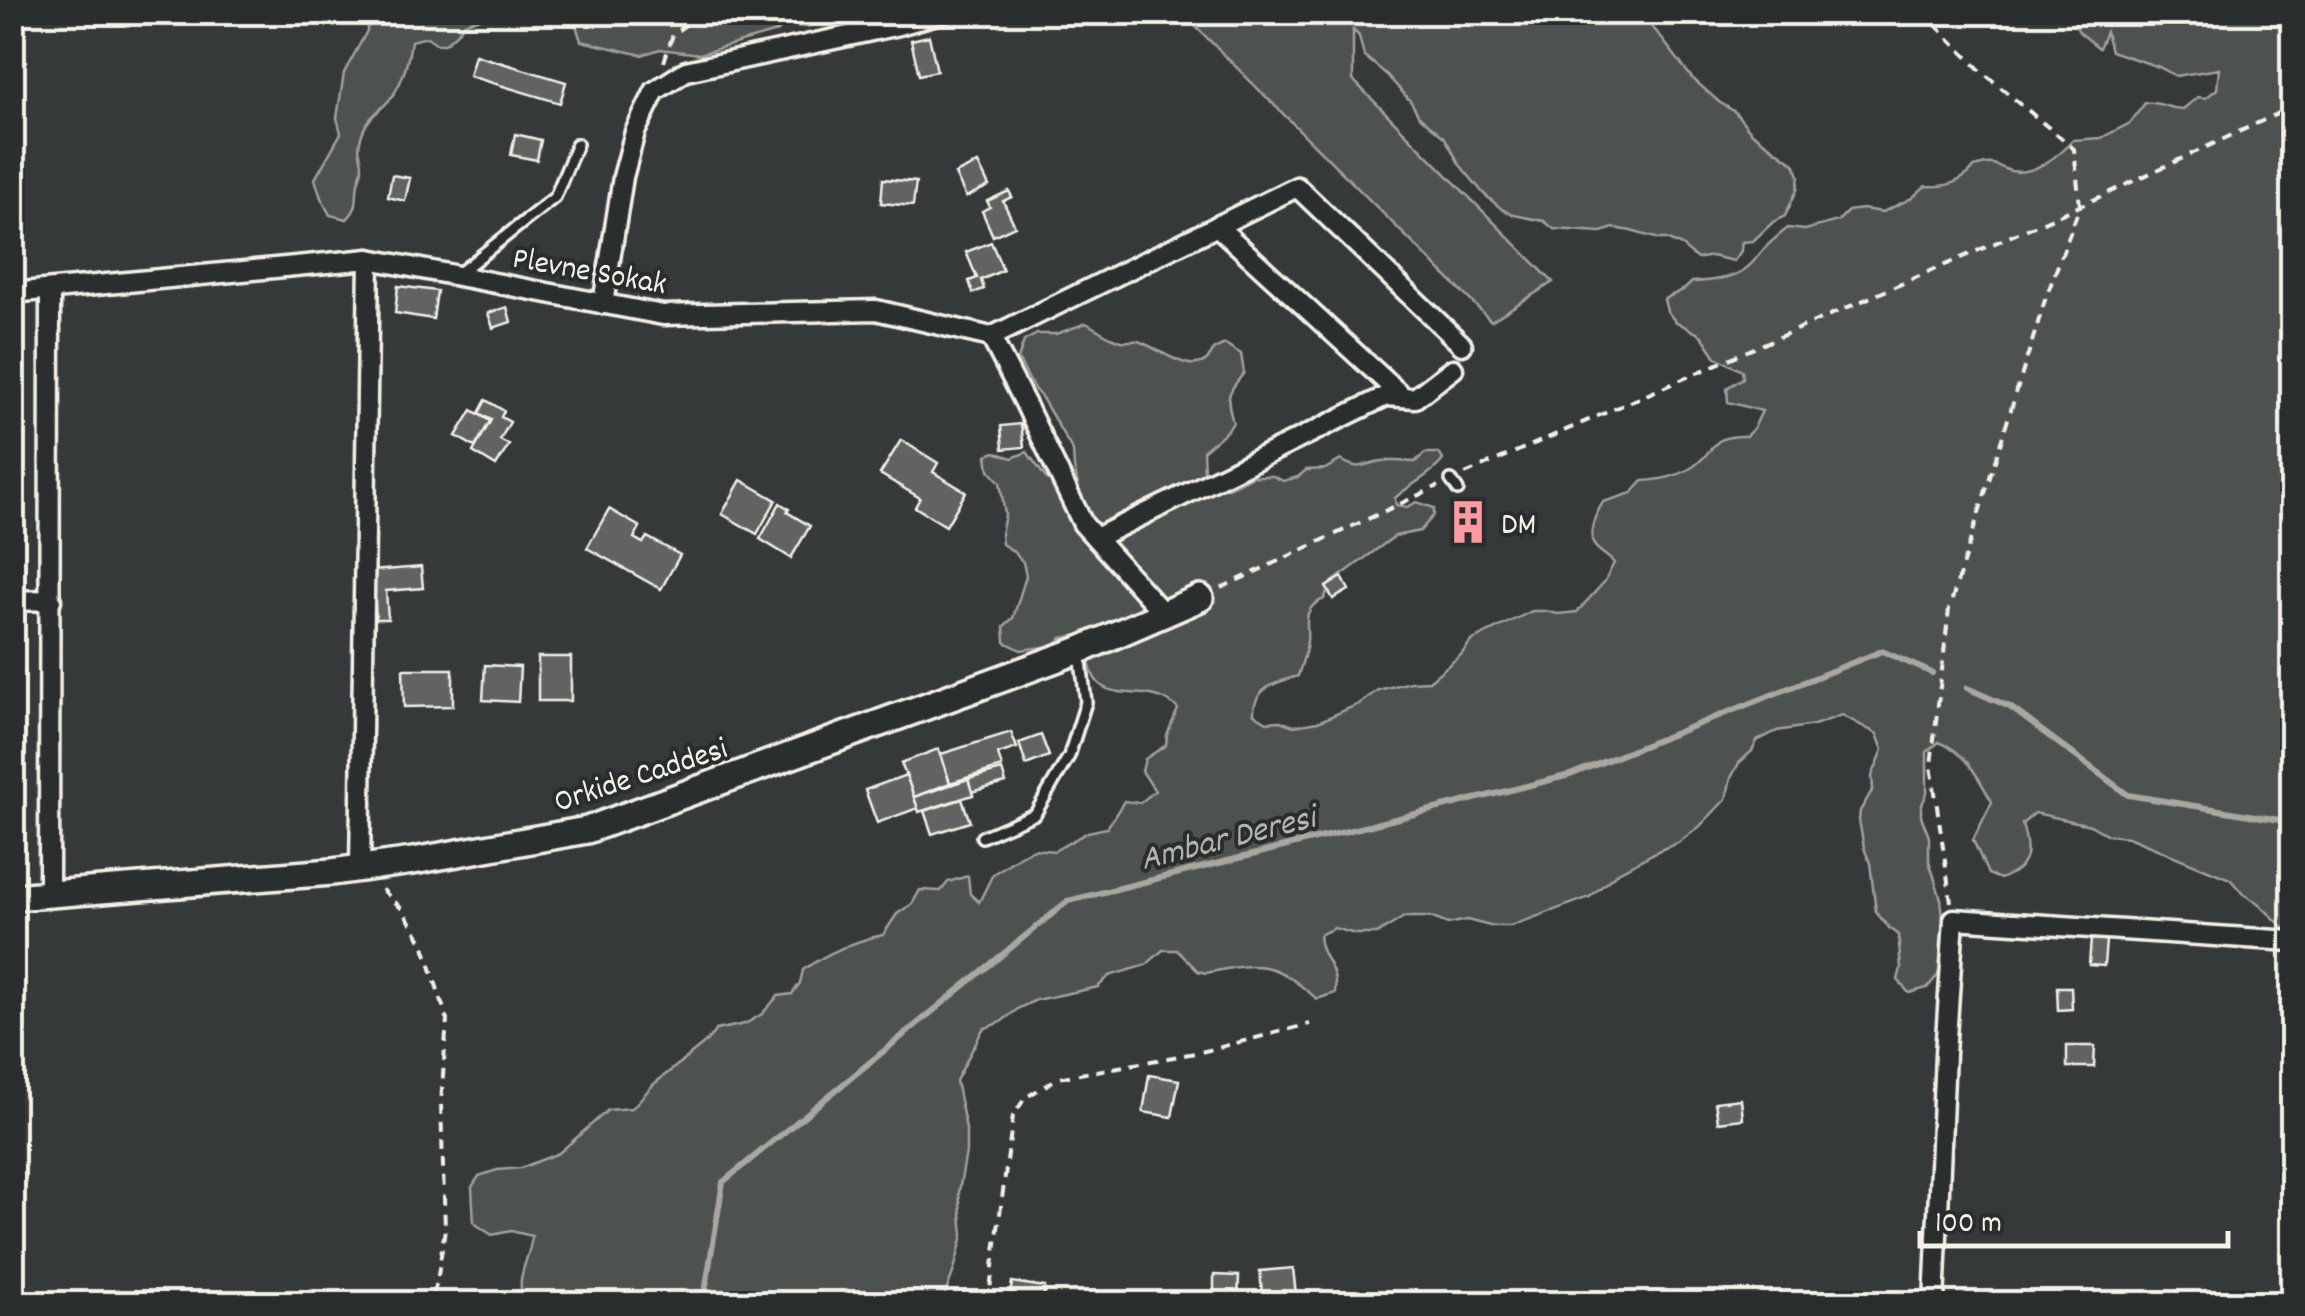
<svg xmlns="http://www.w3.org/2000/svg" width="2305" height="1316" font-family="Dekko,sans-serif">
  <rect width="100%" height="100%" fill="#363939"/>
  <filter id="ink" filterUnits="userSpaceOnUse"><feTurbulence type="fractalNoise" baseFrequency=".01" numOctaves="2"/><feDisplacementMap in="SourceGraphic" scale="20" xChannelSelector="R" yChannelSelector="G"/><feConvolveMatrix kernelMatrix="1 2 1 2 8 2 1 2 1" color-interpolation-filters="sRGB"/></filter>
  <g filter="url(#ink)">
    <g fill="#4e514f" stroke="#a1a19c" stroke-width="2.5">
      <path d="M373 13H482L480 18 464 23 458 32 445 44H437L427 37 411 41C409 59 404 78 394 94 383 111 368 113 361 137 356 153 363 155 362 168 362 173 359 178 358 183 355 200 360 206 347 219L330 215 321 198 315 179 341 133 337 118 344 73 367 31 368 19Z"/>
      <polygon points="562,13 844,13 836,16 813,17 808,27 786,25 776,32 700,54 660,49 642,55 581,41 575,22"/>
      <polygon points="1182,13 1637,13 1656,31 1692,78 1719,102 1735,112 1751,132 1795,164 1799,176 1797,190 1785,216 1773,222 1753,241 1742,242 1741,251 1734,261 1711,256 1697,259 1682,246 1666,239 1659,239 1631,231 1614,228 1601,232 1554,229 1544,221 1514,215 1503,210 1484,194 1460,165 1445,138 1419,116 1411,102 1386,74 1364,56 1359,36 1353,30 1353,80 1553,282 1491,321"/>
      <path d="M2069 13H2292V928L2285 929 2258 903 2243 894 2230 879 2128 837 2108 835 2090 825 2035 813 2022 824C2030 852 2031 867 2000 879L1988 874 1973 840 1992 802C1978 777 1967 753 1939 742L1927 752V793L1921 807V816L1929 837V861L1941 899 1946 943 1938 975 1927 988 1909 993 1898 980 1901 968 1898 935 1889 928 1876 912 1870 863 1864 848 1859 820 1860 811 1873 789 1872 776 1883 750 1877 734 1842 715 1814 725 1777 731 1757 741 1752 751 1739 763 1731 778 1726 799 1699 827 1678 843 1660 850 1618 872 1590 897 1511 926H1490L1467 920 1448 924 1430 917H1404L1377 934H1355L1334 928 1319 935C1320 959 1338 965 1335 993L1317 999C1273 961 1262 961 1206 973L1198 971 1177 950H1163L1146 965 1109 976 1098 987 1036 1000 1019 1008 1001 1022 983 1029 956 1081 966 1129V1152L959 1192 963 1235 954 1270 942 1303H526C512 1280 530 1260 532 1236L511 1231 492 1235 474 1223 472 1187 479 1176 497 1170 521 1168 559 1153 608 1110 632 1108 654 1084 706 1042 716 1030 745 1024 762 1014 778 996 792 994 800 983 803 970C825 954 856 940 883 935L897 914 912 904 920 890 941 891 948 882 968 876 970 894 979 902 993 874 1020 856 1034 849 1054 851 1088 832 1107 828 1124 801 1140 803 1155 791 1142 771 1145 759 1166 745 1167 735 1178 709C1149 677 1096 714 1089 660L1096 651 1098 638 1079 635 1062 638 1052 646 1021 650 1005 642 1004 626 1013 618 1026 576 1023 562 1013 551 1002 544 1001 534 1005 515 1000 482 989 470 987 455 995 452 1012 458 1027 452 1046 478 1081 497 1074 468 1073 451 1042 398 1034 389 1018 359 1024 341 1037 334H1056L1086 323C1096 328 1110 339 1122 341 1127 342 1133 340 1138 341 1159 347 1199 385 1214 349L1225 344 1241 354 1244 373C1226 395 1226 396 1233 423 1225 435 1214 441 1203 451L1204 472 1212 486 1228 488 1253 476H1273L1283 481 1298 477 1306 470 1325 469 1341 460C1361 472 1362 464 1381 461 1392 460 1404 462 1415 462L1425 453H1439L1443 460C1431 476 1410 484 1395 498L1396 505 1407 507 1417 502 1434 508V515L1420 531 1395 536 1331 583 1324 599C1300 609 1309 623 1307 642 1306 653 1301 665 1298 676 1277 682 1253 688 1254 714L1267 722 1280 721 1294 726 1318 722 1359 704 1378 690 1411 682 1429 681 1461 655 1471 641 1532 611H1545L1558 614 1577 612 1605 581 1614 563C1608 556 1599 552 1594 545 1587 533 1596 513 1603 502L1632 493 1643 481C1659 480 1678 476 1691 468 1717 452 1707 435 1746 436L1754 428 1762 411 1728 402 1727 388 1743 378 1742 371 1716 357 1702 336 1675 321 1667 311 1664 299 1685 289 1692 282C1712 281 1739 279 1753 262 1763 249 1774 238 1788 228L1805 230 1838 221 1848 211 1862 209 1883 212 1912 198 1925 186C1943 187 1955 185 1969 173 1978 165 1969 168 1982 165 1995 161 1999 168 2011 171 2034 176 2059 155 2073 140L2101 138 2130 123 2145 103C2161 101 2167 109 2183 109L2198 97 2206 98 2217 89 2219 69 2176 76 2159 67 2111 51 2106 32 2099 48 2079 32Z"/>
    </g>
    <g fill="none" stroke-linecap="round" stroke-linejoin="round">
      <g stroke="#a8a7a1" stroke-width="6">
        <polyline points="1967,688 2010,707 2128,795 2292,822"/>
        <polyline points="703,1304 723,1182 1068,901 1570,775 1882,651 1932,673"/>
      </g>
    </g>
    <g fill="#616362" stroke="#f4f1e8" stroke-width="2.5">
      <polygon points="929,36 937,71 919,75 911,40"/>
      <polygon points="475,55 566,82 560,103 469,76"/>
      <polygon points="515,134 541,140 537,160 511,155"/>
      <polygon points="978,163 989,186 966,197 955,174"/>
      <polygon points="392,175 410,178 405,201 388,197"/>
      <polygon points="883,179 916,182 913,206 881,203"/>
      <polygon points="1009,191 1012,197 1003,201 1015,226 993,236 982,211 990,207 987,201"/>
      <polygon points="991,242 1003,270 981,280 984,289 973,293 969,281 977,278 966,252"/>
      <polygon points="398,286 437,291 433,319 395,313"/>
      <polygon points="507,307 511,322 493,328 488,313"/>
      <polygon points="486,400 504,411 501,417 510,422 500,440 509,445 496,466 473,452 491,420 479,413"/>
      <polygon points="472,410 490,421 475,447 456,436"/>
      <polygon points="1021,424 1024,447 1003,449 1001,426"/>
      <polygon points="901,440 938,463 933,472 966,492 946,526 915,507 920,498 880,474"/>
      <polygon points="741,480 776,500 757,534 722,514"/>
      <polygon points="780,503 789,509 787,512 810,526 791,558 760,539"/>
      <polygon points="609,509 640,527 634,538 643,543 647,537 680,555 661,589 587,548"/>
      <polygon points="1476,512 1481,524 1459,532 1454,520"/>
      <polygon points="421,567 423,588 386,591 388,619 376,619 372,571"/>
      <polygon points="1342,577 1349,590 1333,599 1326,587"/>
      <rect x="538" y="657" width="33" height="44"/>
      <polygon points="485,665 520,667 518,702 483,700"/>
      <polygon points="403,669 453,669 453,706 404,707"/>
      <polygon points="1011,732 1017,748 998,754 1002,767 950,783 941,754"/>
      <polygon points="1041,735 1049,756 1026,765 1019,743"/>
      <polygon points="938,749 950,783 914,797 901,763"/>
      <polygon points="1002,770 1006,783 971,792 968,779"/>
      <polygon points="906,775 918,808 877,823 865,790"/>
      <polygon points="968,779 973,795 919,812 914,797"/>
      <polygon points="962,799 970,822 932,834 924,811"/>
      <polygon points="2091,939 2106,940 2104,966 2089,965"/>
      <polygon points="2057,987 2071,987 2072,1009 2058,1010"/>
      <polygon points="2067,1046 2095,1046 2094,1067 2067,1067"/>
      <polygon points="1149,1075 1179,1080 1172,1117 1143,1112"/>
      <polygon points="1741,1099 1743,1119 1718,1122 1715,1102"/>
      <polygon points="1293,1268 1297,1304 1263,1304 1260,1271"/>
      <polygon points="1214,1275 1239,1276 1238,1301 1214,1300"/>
      <polygon points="1012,1282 1045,1287 1043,1304 1009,1304"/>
    </g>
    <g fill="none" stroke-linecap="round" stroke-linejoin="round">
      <g stroke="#f4f1e8" stroke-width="16">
        <g id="lane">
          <polyline points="458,274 555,197 577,144"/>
          <polyline points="1451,480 1458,490"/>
          <polyline points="982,837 1035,814 1069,756 1086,702 1080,653"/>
        </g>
      </g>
      <g stroke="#f4f1e8" stroke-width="25">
        <g id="street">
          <polyline points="1217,226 1403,397"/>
          <polyline points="12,293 369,259 663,315 876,310 991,337 1025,403 1083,524 1164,614"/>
          <polyline points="603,304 623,177 635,132 655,91 686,71 899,25 944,12"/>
          <polyline points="991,337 1297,187 1462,345"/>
          <polyline points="1096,538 1386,396 1415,398 1453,369"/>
          <polyline points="12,601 51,600"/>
          <polyline points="360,868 369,259"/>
          <polyline points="49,895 50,291"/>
          <polyline points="1934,1304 1945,1054 1954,919 2292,941"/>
        </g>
      </g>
      <g stroke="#f4f1e8" stroke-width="32">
        <polyline id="secondary" points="12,897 332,872 413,861 587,830 1080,650 1200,598"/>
      </g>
      <g stroke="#f4f1e8" stroke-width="4" stroke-dasharray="10 8" stroke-linecap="butt">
        <polyline points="1923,12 1980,70 2074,149 2080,206 2045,300 1949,609 1931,765 1951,902"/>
        <polyline points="664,62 673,34 703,12"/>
        <polyline points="1465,474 2080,206 2292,107"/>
        <polyline points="1221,588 1438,486"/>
        <polyline points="382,889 402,909 423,943 447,1019 441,1104 445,1229 437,1282 430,1304"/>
        <polyline points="988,1304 1013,1116 1025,1098 1058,1078 1201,1052 1310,1024"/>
      </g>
      <use href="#lane" stroke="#2a2d2e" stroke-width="9"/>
      <use href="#street" stroke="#2a2d2e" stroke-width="18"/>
      <use href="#secondary" stroke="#2a2d2e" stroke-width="25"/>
    </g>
  </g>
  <defs>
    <g id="building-bare" transform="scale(3.45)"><path d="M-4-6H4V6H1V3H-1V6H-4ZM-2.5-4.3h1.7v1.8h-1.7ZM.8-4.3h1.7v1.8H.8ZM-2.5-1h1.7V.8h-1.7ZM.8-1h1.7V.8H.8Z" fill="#ff9aa2" stroke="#2a2d2e" stroke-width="2.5" paint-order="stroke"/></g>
  </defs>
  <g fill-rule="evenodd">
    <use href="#building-bare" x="1468" y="522"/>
  </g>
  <g text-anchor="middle" stroke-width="8" stroke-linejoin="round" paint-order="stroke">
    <g font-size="32" fill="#f4f1e8" stroke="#2a2d2e">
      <text transform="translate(590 269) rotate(10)" y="11">Plevne Sokak</text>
      <text transform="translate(640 773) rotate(-18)" y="11">Orkide Caddesi</text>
    </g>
    <g font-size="32" fill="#f4f1e8" stroke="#2a2d2e" text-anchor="start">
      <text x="1501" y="533">DM</text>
    </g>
    <g font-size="35" font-style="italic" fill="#b4b3ad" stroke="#2a2d2e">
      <text transform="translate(1227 836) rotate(-14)" y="12">Ambar Deresi</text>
    </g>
  </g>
  <rect width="2305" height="1316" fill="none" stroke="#2a2d2e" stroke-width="50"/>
  <rect x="25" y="25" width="2255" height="1266" fill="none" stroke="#f4f1e8" stroke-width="4" filter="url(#ink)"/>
  <path d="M1920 1231v15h308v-15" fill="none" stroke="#f4f1e8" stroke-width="5"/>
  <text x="1935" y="1231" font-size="30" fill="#f4f1e8" stroke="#2a2d2e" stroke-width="8" paint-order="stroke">100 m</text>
</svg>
